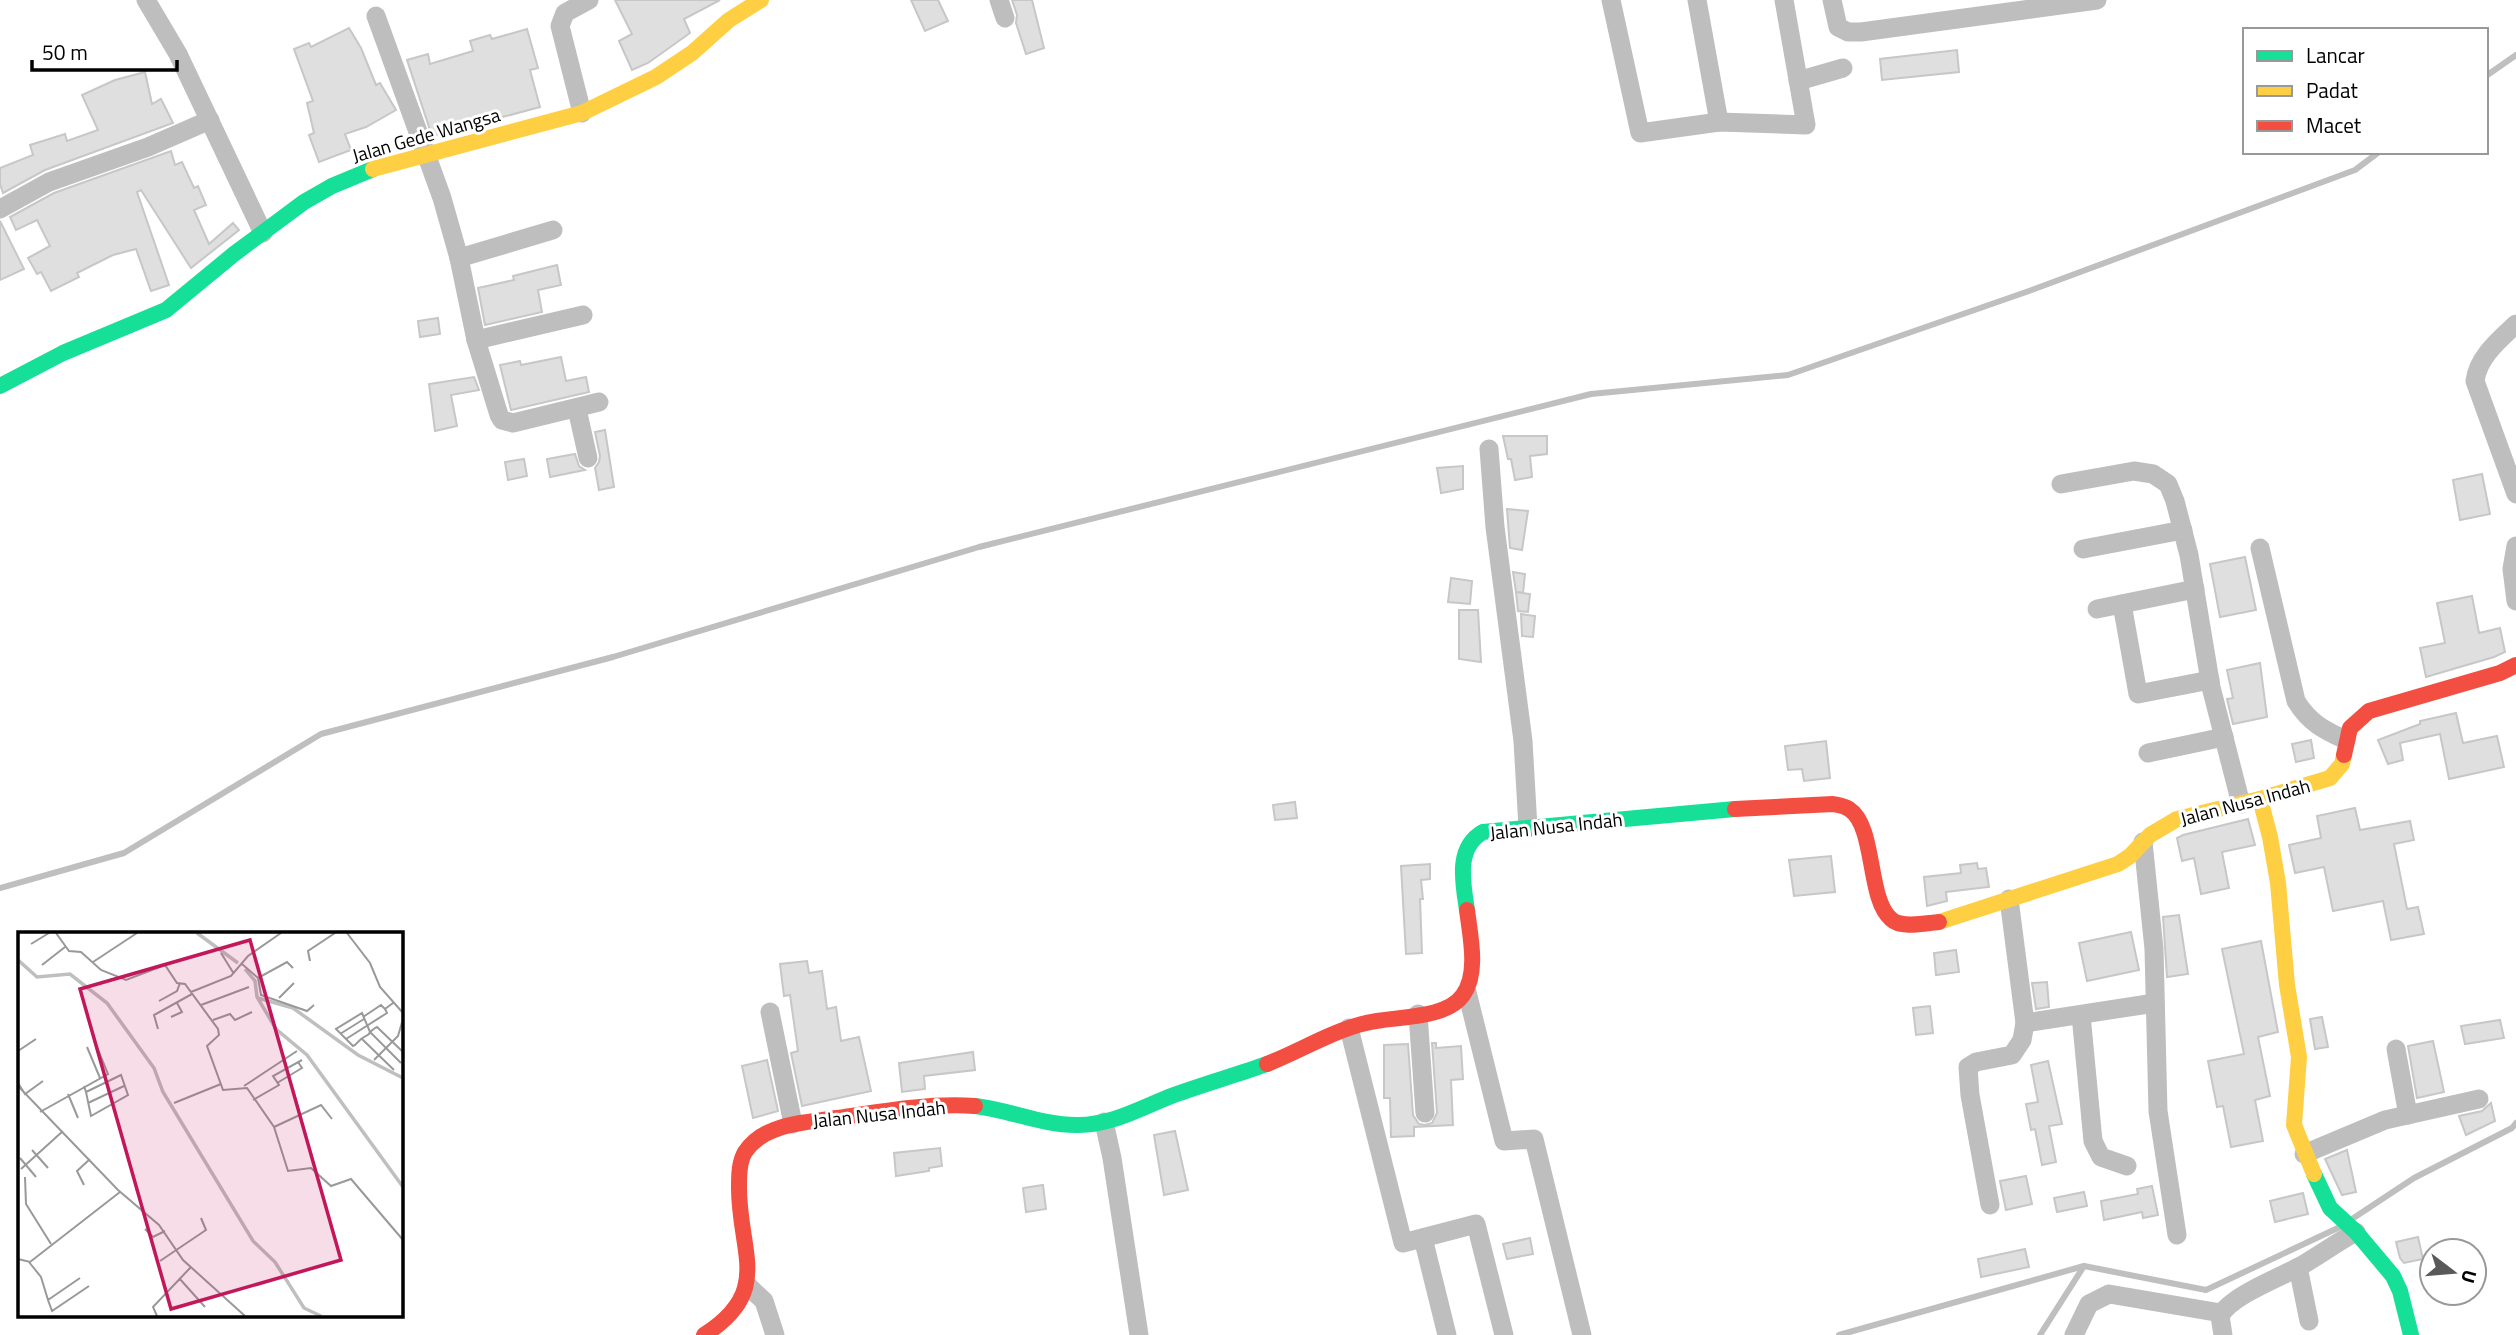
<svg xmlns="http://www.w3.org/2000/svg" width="2516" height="1335" font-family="'Titillium Web',sans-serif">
  <rect width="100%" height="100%" fill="#fff"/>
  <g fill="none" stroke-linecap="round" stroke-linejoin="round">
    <g stroke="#bfbfbf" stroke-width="6">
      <polyline points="2486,76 2516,55"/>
      <polyline points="0,888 124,853 321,734 613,657 979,547 1591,394 1788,375 2029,291 2355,170 2379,152"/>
      <polyline points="2352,1219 2414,1178 2512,1128 2516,1123"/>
      <polyline points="1839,1335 2084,1266 2206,1290 2340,1227"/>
      <polyline points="2040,1335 2084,1266"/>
    </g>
  </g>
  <g fill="#dfdfdf" stroke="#c7c7c7" stroke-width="2">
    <polygon points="615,0 720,0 684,19 690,33 648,63 632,70 619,41 632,34"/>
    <polygon points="911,0 938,0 948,21 925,31"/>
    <polygon points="1012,0 1032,0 1044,48 1026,54 1016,23 1017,15"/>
    <polygon points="349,28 361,48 376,85 380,83 396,110 366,127 345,134 351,150 319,162 309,135 314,133 307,103 313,101 294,49 309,43 311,47"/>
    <polygon points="527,29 538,68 530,70 540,107 432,136 407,60 428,54 430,64 473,51 470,41 490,35 492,39"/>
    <polygon points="1957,50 1959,72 1882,80 1880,59"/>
    <polygon points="145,72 152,104 161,99 173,123 45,170 3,193 0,184 0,168 33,155 30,145 65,134 67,141 98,130 82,95 115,80"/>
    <polygon points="171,151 175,165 182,162 194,188 198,186 206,205 194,210 209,244 233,223 239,230 191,268 141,190 137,192 169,285 151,291 136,249 113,255 77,273 79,277 51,291 41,272 37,274 28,258 50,246 37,220 16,230 10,217 54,193"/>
    <polygon points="0,221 24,269 0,280"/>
    <polygon points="557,265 561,285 538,290 542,312 485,325 478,288 514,280 513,276"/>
    <polygon points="438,318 440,334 420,337 418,321"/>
    <polygon points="561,357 566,381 586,377 589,392 511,410 500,365 520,361 521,365"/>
    <polygon points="474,377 479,390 451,395 457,426 435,431 429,384"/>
    <polygon points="605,430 614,487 599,490 595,468 599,462 600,456 595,432"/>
    <polygon points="1503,436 1547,436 1547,454 1530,456 1532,477 1515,480 1511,459 1508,459"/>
    <polygon points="575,454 579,466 585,470 550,477 547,459"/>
    <polygon points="524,459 527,476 508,480 505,462"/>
    <polygon points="1463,466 1463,489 1441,493 1437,468"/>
    <polygon points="2482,474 2490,514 2460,520 2453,480"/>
    <polygon points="1507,509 1528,511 1522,550 1510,548"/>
    <polygon points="2245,557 2256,610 2220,617 2210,564"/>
    <polygon points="1513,572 1525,574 1523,593 1516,592"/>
    <polygon points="1451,578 1472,581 1470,604 1448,602"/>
    <polygon points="1516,592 1530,594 1528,612 1518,611"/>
    <polygon points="2472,596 2479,633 2500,628 2505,652 2494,657 2426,677 2420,648 2445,643 2437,603"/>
    <polygon points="1459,610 1478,610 1481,662 1459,659"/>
    <polygon points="1521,614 1535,616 1533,637 1522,636"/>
    <polygon points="2260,663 2267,717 2233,724 2227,699 2233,698 2227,670"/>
    <polygon points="2456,713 2463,743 2497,736 2504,767 2449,779 2440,734 2400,743 2403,760 2388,764 2378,740 2420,724 2420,721"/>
    <polygon points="2311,740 2314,758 2296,762 2292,744"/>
    <polygon points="1826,741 1830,778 1804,781 1802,769 1788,770 1785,746"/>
    <polygon points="1295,802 1297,818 1275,820 1273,805"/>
    <polygon points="2355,808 2360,830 2410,821 2414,840 2394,844 2407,909 2418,907 2424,934 2391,940 2383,901 2333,911 2324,867 2295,873 2289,845 2321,838 2317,816"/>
    <polygon points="2248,819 2255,845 2222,852 2229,888 2201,894 2194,858 2182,861 2177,838 2183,835"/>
    <polygon points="1831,856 1835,892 1794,896 1789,860"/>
    <polygon points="1977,863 1978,869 1986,868 1989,887 1946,892 1947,901 1927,906 1924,877 1961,873 1960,865"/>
    <polygon points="1430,864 1430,879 1421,880 1423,899 1420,899 1422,953 1406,954 1401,866"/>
    <polygon points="2179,915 2188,974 2167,977 2163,917"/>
    <polygon points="2131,932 2139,970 2087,981 2079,943"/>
    <polygon points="2261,941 2278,1032 2258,1037 2270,1096 2255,1100 2263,1141 2231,1147 2223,1106 2217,1107 2208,1061 2244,1054 2222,949"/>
    <polygon points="1956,950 1959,972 1936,975 1934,953"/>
    <polygon points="807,961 809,973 822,971 827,1009 836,1007 841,1041 859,1037 871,1091 802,1106 791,1053 798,1051 790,995 784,996 780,964"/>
    <polygon points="2047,982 2049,1007 2036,1009 2032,983"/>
    <polygon points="1930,1006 1933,1033 1916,1035 1913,1008"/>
    <polygon points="2322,1017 2328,1047 2315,1049 2310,1019"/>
    <polygon points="2500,1020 2504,1038 2465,1044 2461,1026"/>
    <polygon points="2433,1041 2444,1092 2417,1098 2408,1046"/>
    <polygon points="1432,1043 1436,1043 1436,1048 1461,1046 1463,1079 1451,1080 1453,1125 1414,1127 1414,1136 1391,1137 1390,1098 1384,1098 1384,1045 1408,1044 1413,1115 1419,1124 1425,1125 1432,1123 1437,1113"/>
    <polygon points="973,1052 975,1070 924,1076 925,1089 902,1092 899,1063"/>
    <polygon points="767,1060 778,1111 753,1118 742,1066"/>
    <polygon points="2048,1061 2062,1124 2049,1126 2056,1162 2042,1165 2035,1129 2031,1130 2026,1104 2038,1102 2031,1065"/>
    <polygon points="2491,1103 2495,1121 2466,1135 2459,1116 2482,1111"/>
    <polygon points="1175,1131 1188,1190 1164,1195 1154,1135"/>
    <polygon points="940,1148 942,1166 929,1168 929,1171 896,1176 894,1153"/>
    <polygon points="2347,1150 2356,1192 2342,1195 2325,1159"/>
    <polygon points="2026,1176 2032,1204 2006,1210 2000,1181"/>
    <polygon points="1043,1185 1046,1209 1026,1212 1023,1188"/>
    <polygon points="2152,1186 2158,1215 2143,1218 2142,1212 2104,1220 2101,1201 2138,1194 2137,1189"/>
    <polygon points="2084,1192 2087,1206 2057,1212 2054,1198"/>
    <polygon points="2303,1193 2308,1214 2275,1222 2270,1201"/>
    <polygon points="2418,1237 2423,1259 2404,1263 2400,1258 2396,1242"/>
    <polygon points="1530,1238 1533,1254 1507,1259 1503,1244"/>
    <polygon points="2025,1249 2029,1267 1981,1277 1978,1259"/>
  </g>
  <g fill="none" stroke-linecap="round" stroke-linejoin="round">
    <g stroke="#bebebe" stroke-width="19">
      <polyline points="146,0 178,54 263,233"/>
      <polyline points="999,0 1005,18"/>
      <polyline points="1611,0 1640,133 1719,122 1806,125 1784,0"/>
      <polyline points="1697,0 1719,122"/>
      <polyline points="1832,0 1838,27 1848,32 1861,32 2097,0"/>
      <polyline points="376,16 442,198 459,258 476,340 499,415 502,420 513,423 599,402"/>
      <polyline points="1798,81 1843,68"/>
      <polyline points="582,113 560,26 565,13 589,0"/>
      <polyline points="0,209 49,182 148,147 210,120"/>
      <polyline points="459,258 553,230"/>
      <path d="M2516 324C2499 340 2478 357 2475 381L2516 494"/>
      <polyline points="476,340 583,315"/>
      <polyline points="577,409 588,458"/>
      <polyline points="1489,449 1495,527 1523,741 1528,828"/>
      <polyline points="2061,484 2134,471 2153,474 2168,484 2175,501 2189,555 2211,687 2241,804"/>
      <polyline points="2516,546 2512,569 2516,601"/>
      <path d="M2260 548 2296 701C2309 722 2323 730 2346 740"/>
      <polyline points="2083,549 2183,530"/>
      <polyline points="2122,604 2138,694 2210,680"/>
      <polyline points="2097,609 2195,589"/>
      <polyline points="2148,753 2224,737"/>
      <polyline points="2143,842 2154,949 2158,1111 2177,1235"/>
      <polyline points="1467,992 1504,1141 1534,1139 1582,1335"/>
      <polyline points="770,1012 793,1124"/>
      <polyline points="1418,1014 1425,1113"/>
      <polyline points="2081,1015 2093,1141 2101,1157 2127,1166"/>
      <polyline points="2025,1023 2155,1003"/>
      <polyline points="1349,1028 1403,1243 1476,1224 1504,1335"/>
      <polyline points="2396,1049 2408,1115"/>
      <polyline points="1104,1122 1112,1158 1139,1335"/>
      <polyline points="2304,1154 2385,1120 2479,1099"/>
      <polyline points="1990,1205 1970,1095 1968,1067 1976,1062 2012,1055 2022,1040 2025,1023 2009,899"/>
      <polyline points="1423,1238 1447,1335"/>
      <polyline points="2298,1267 2309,1321"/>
      <polyline points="747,1285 764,1301 775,1335"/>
      <polyline points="2074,1335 2089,1304 2109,1294 2221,1313"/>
      <path d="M2223 1335 2220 1316C2231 1296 2278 1278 2299 1267 2318 1256 2336 1243 2356 1232"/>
    </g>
    <g stroke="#16e098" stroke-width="16">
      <polyline points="0,386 63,353 166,310 234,254 304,202 332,186 373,169"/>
      <path d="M1467 910C1463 883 1455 848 1483 832L1735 809"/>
      <path d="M975 1106C1009 1110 1042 1125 1076 1125 1111 1126 1142 1107 1174 1095 1204 1084 1236 1075 1267 1064"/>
      <polyline points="2314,1174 2330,1208 2356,1232 2393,1276 2400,1291 2411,1335"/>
    </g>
    <g stroke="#ffcf43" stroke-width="16">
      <polyline points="373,169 582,113 656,77 692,53 729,20 761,0"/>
      <polyline points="2260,799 2270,837 2278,883 2287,985 2299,1057 2294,1125 2314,1174"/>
      <polyline points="1939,922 2118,864 2130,856 2150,835 2177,819 2260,799 2330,778 2342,764 2344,755"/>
    </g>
    <g stroke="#f24e42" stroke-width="16">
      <polyline points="2344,755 2350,728 2369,711 2500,673 2516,665"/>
      <path d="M1735 809 1833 804C1838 805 1845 806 1849 809 1876 826 1867 899 1891 919 1901 929 1926 923 1939 922"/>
      <path d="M1267 1064C1300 1051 1332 1031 1366 1023 1393 1016 1446 1020 1463 995 1479 973 1470 935 1467 910"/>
      <path d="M704 1335C773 1291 739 1253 739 1188 739 1176 739 1162 745 1152 752 1142 763 1134 774 1130 794 1122 816 1121 837 1118 883 1111 928 1103 975 1106"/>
    </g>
  </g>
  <g text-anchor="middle" stroke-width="6" stroke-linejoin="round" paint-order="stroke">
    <g font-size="19" fill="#000" stroke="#fff">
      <text transform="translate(426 135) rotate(-16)" y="7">Jalan Gede Wangsa</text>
      <text transform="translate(2245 802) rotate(-15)" y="7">Jalan Nusa Indah</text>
      <text transform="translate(1556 826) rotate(-6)" y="7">Jalan Nusa Indah</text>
      <text transform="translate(879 1114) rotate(-6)" y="7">Jalan Nusa Indah</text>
    </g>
  </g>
  <g transform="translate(18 932)">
    <rect width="385" height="385" fill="#fff"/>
    <path fill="none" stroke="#bfbfbf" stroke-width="3.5" d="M179 1 220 31M0 28 19 45 52 42 89 71 136 136 145 160 235 309 257 330 286 376 303 384M227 37 237 49 239 65 258 97 289 123 385 255M240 66 275 76 340 123 385 146"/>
    <path fill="none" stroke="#999" stroke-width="2" d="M38 1 51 19 63 20 83 38 108 48 147 33 159 51 167 52 200 97 201 103 189 114 205 158 229 156 256 195 270 239 293 236 313 254 333 247 385 308M329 1 352 31 362 55 385 81M13 12 31 1M203 21 216 42M292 29 290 19 317 1M75 30 119 1M224 32 240 46 269 30 275 36M24 33 47 15M240 46 243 63 289 79 296 73M173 60 213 44 230 24 263 1M261 66 276 51M141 69 159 59 162 51M183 73 231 55M153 85 164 80 159 71M345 85 363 73 367 77M195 88 212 82 217 88 234 80M140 97 136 83 174 62M322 102 346 87M328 107 369 81 367 77 375 71M344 107 376 138M69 115 82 146M0 119 18 107M356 128 380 104 385 87M383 131 352 100 344 81 318 97 335 114 337 113 343 107 351 102 352 100 357 96 359 95 385 120M0 151 7 162 25 149M259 151 284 136 280 130M0 154 100 258 141 293 165 328 227 384M66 154 68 160 73 184 110 163 103 143 68 160M226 154 279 119M50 162 60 186M235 168 261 153 255 144 284 128M70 171 106 154M156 171 203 152M22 180 90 142 76 108M256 195 303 173 314 187M14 218 30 236M2 226 18 245M3 237 45 199M7 245 8 272 33 312M66 253 59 239 72 227M127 297 135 305 147 299M0 327 12 330 102 260M142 329 188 298 183 286M11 330 23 345 30 368 62 346M161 346 187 375M30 368 34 379 71 354M139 384 135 375 173 335"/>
    <path fill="#c2185b" fill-opacity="0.15" stroke="#c2185b" stroke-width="3.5" d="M232 8 323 328 153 377 62 57Z"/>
    <rect width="385" height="385" fill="none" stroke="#000" stroke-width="3.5"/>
  </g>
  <rect x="2243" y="28" width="245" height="126" fill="#ffffff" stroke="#999999" stroke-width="2"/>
  <rect x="2257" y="51" width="35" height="10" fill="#16e098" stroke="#999999" stroke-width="2"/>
  <text x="2306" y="63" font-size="21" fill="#000000">Lancar</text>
  <rect x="2257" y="86" width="35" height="10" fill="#ffcf43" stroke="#999999" stroke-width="2"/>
  <text x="2306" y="98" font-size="21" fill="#000000">Padat</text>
  <rect x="2257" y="121" width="35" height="10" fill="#f24e42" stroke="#999999" stroke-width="2"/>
  <text x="2306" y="133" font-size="21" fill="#000000">Macet</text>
  <g transform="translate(2453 1272) rotate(106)"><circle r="33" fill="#ffffff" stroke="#999999" stroke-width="2"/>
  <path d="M0-5L12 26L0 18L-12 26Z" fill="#595959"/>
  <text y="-10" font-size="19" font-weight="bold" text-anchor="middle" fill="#000000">U</text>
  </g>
  <path d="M32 60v10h145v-10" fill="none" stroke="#000000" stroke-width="3.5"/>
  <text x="42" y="60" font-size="21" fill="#000000" stroke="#ffffff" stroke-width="5" paint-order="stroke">50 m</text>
</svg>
